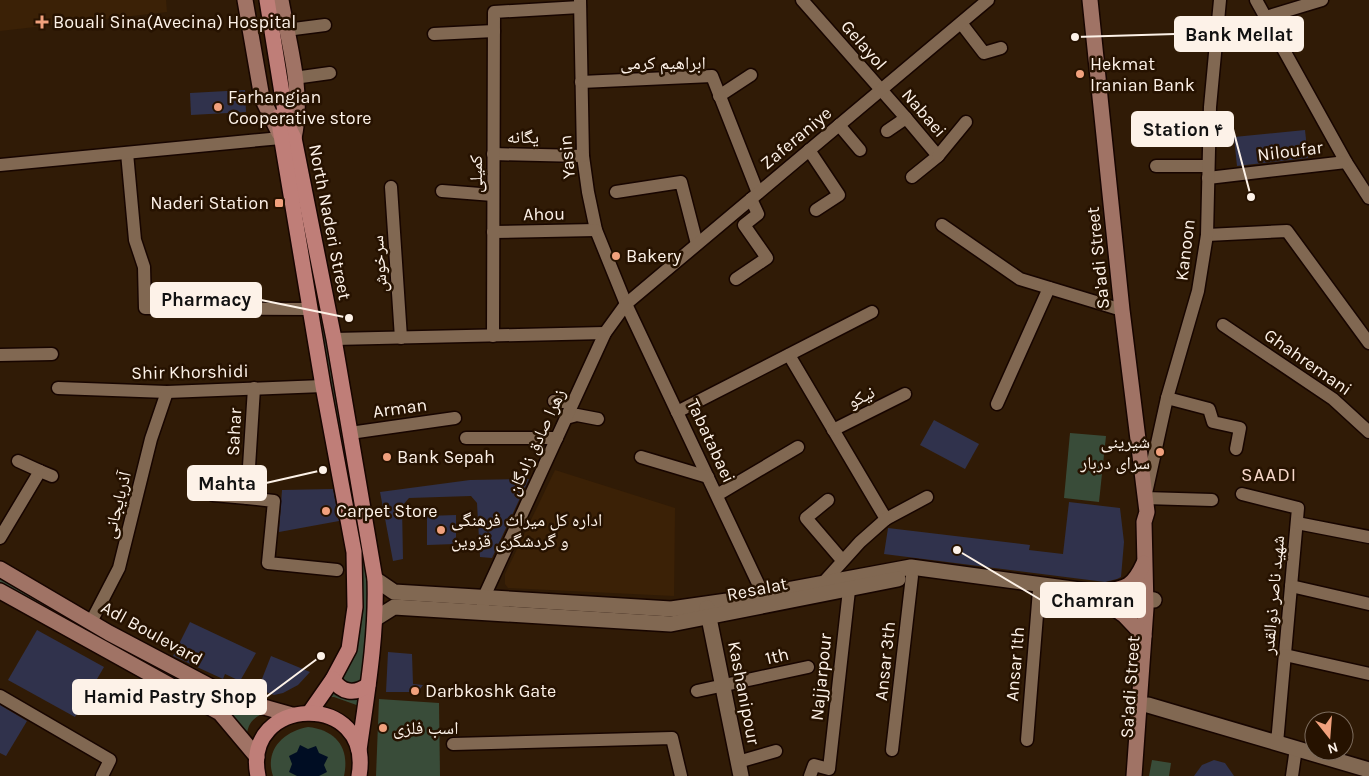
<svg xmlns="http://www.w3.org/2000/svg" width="1369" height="776" font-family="Karla,'Noto Naskh Arabic',sans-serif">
  <rect width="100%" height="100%" fill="#301b06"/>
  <g fill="#3b2106">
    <polygon points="0,0 166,0 167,12 0,31"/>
    <polygon points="555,470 675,508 674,596 508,588 505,584 505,574"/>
  </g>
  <g fill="#394c39">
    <polygon points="301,176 371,549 365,708 334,697 321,697 349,649 354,552 288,178"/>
    <polygon points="1070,433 1106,436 1099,502 1064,498"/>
    <path d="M0 569 109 633 271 709C250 720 249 720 245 743L220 713 0 591Z"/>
    <polygon points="379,699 439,703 440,776 376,776"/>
    <path d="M308 727C336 730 350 748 344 776H273C264 750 284 731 308 727Z"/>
    <polygon points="1152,760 1171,763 1169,776 1149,776"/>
  </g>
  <polygon fill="#000d23" points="300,745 308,749 316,746 319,753 328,757 324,765 327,772 319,776 297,776 289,772 292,764 289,756 297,752"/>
  <g fill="#30324c">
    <polygon points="245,90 246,112 191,115 190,93"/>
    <polygon points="1305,130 1308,158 1237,166 1234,137"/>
    <polygon points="934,420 979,444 965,469 920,445"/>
    <polygon points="529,479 492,558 480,557 477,503 471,496 409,498 402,506 403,559 393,561 380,492 470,480"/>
    <polygon points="333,489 339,521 279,532 282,490"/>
    <polygon points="1069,502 1120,508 1124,542 1121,577 1117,579 1105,582 884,554 888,528 1030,545 1029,550 1063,554"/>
    <polygon points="456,515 456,544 427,545 427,516"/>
    <polygon points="190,622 256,653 240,681 225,674 223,679 173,656"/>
    <polygon points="37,630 104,667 75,717 8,680"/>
    <polygon points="388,652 412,654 413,684 423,685 414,697 412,692 386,692"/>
    <polygon points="271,656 286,662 310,672 298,685 283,693 274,695 258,689"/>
    <polygon points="0,705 27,721 6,756 0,753"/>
    <polygon points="1214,760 1225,763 1234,776 1194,776 1202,765"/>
  </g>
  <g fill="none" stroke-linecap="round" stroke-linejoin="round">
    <g stroke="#170500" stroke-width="15">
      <g id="minor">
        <polyline points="580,0 583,156 588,192 596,230 626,304 763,594"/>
        <polyline points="802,0 906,118 938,156 912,177"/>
        <polyline points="1256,0 1346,162 1369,198"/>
        <polyline points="1266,17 1322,0"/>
        <polyline points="961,23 984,53 1001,48"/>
        <polyline points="286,30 325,25"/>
        <polyline points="434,34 494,31"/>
        <polyline points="294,78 330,73"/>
        <polyline points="581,82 712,76 758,193"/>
        <polyline points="719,96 751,75"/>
        <polyline points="839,125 860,150"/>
        <polyline points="887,131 906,118"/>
        <polyline points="809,150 839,195 816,210"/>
        <polyline points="127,153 135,240 144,267 145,308 310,309"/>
        <polyline points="493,154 583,156"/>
        <polyline points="938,156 966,122"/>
        <polyline points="0,165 281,138"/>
        <polyline points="1156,166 1208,166"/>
        <polyline points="1208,178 1346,162"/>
        <polyline points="391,187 401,338"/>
        <polyline points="442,191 493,195"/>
        <polyline points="616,192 681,182 697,244"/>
        <polyline points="942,225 1020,279 1122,310"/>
        <polyline points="493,232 596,230"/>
        <polyline points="1207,235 1287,231 1369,343"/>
        <polyline points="736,279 767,258 744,225 758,214 751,199"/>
        <polyline points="1223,325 1333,399 1369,432"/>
        <polyline points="493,336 494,12 580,7"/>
        <polyline points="334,339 605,333"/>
        <polyline points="0,355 52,354"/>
        <polyline points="789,355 886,519"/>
        <polyline points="58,388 167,392 323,386"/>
        <polyline points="254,388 247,498 274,501 268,563 337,570"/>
        <polyline points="1167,398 1209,409 1213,422 1240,428 1236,449"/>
        <polyline points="554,401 572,403"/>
        <polyline points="997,404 1049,288"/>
        <polyline points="677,412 872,312"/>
        <polyline points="566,418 577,415 598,419"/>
        <polyline points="833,430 905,394"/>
        <polyline points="350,433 455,418"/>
        <polyline points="466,438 557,438"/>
        <polyline points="641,457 708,477"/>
        <polyline points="18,461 40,471"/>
        <polyline points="1242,494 1298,508 1277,743"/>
        <polyline points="213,495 247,498"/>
        <polyline points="717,495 798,447"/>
        <polyline points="828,500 806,518 842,560"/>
        <polyline points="1212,500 1145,498 1167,398 1198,291 1207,235 1210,107 1220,0"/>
        <polyline points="1297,523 1369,537"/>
        <polyline points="0,538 40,471 52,476"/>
        <polyline points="823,583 860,542 886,519 927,497"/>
        <polyline points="1291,586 1369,604"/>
        <polyline points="483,605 483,599 605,333 626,304 988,0"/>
        <polyline points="91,622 119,568 151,439 167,392"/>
        <polyline points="1285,655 1369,674"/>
        <polyline points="697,691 808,667"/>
        <polyline points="0,696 110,760 102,776"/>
        <polyline points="1027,740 1039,590"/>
        <polyline points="453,744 672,738 681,776"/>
        <polyline points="892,750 912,576"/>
        <polyline points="738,762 776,751"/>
        <polyline points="810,776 814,765 829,769 849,590"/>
        <polyline points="1292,776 1296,748"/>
      </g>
    </g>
    <g stroke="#170500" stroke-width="18">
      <g id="tertiary">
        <polyline points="375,579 394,592 671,609 727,601 911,567 1154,600"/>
        <polyline points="707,608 741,776"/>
        <polyline points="375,619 394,607 671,624 898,579"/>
        <polyline points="1148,705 1369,770"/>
      </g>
    </g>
    <g stroke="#170500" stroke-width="18">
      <g id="secondary">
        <polyline points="245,0 262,98 279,133"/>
        <path d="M281 0C289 45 304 93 294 138"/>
        <polyline points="1090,0 1122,310 1147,512 1144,522 1146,608 1134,776"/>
        <polyline points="0,569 109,633 232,698 292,715"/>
        <polyline points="0,591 220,713 257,757"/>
        <path d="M1102 592C1127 588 1133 587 1144 563"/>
        <polyline points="1102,600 1124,615 1144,636"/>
      </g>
    </g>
    <g stroke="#170500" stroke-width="18">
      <g id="primary">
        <path d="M267 0 287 124 294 138 334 339 375 579C377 636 367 693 359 750"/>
        <polyline points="278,117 323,386 354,552 355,607 349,649 333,679 310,712"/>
        <path d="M333 679C341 693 355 695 368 685"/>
        <path d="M258 776C241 695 374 690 359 776"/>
      </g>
    </g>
    <use href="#minor" stroke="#816852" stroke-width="12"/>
    <use href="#tertiary" stroke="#816852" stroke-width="15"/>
    <use href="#secondary" stroke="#a07365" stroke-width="15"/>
    <use href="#primary" stroke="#bf7e78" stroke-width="15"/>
  </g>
  <g fill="#f1a17d" stroke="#261200" stroke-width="2">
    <path d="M39.5 14.5h5v5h5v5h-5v5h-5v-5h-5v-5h5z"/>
    <circle cx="1080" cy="74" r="5"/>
    <circle cx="218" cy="107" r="5"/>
    <rect x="274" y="198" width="10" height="10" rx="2.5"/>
    <circle cx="616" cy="256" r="5"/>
    <circle cx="1160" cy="452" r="5"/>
    <circle cx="387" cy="457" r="5"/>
    <circle cx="326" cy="511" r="5"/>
    <circle cx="441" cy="530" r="5"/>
    <circle cx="415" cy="691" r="5"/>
    <circle cx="383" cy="728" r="5"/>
  </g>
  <g text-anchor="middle" stroke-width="5" stroke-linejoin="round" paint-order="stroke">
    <g font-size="18" fill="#fdf2e8" stroke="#261200" text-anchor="start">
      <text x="53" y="28">Bouali Sina(Avecina) Hospital</text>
      <text x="1090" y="70">Hekmat<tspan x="1090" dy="21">Iranian Bank</tspan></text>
      <text x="228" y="103">Farhangian<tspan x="228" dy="21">Cooperative store</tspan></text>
      <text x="269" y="209" text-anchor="end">Naderi Station</text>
      <text x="626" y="262">Bakery</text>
      <text x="1150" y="448" text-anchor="end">شیرینی<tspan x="1150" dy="21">سرای دربار</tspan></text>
      <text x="397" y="463">Bank Sepah</text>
      <text x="336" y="517">Carpet Store</text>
      <text x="451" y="526">اداره کل میراث فرهنگی<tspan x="451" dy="21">و گردشگری قزوین</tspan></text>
      <text x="425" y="697">Darbkoshk Gate</text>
      <text x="393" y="734">اسب فلزی</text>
    </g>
    <g font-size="18" fill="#fdf2e8" stroke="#261200">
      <text transform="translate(864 45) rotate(49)" y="6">Gelayol</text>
      <text x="663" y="69">ابراهیم کرمی</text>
      <text transform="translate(924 113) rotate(49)" y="6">Nabaei</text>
      <text transform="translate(523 137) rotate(1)" y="6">یگانه</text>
      <text transform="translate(796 138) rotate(-40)" y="6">Zaferaniye</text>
      <text transform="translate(1290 151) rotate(-7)" y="6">Niloufar</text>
      <text transform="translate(567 157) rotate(-95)" y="6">Yasin</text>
      <text transform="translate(476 174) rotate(-90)" y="6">کمیلی</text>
      <text transform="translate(544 214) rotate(-1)" y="6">Ahou</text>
      <text transform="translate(330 222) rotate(79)" y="6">North Naderi Street</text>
      <text transform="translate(1185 250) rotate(-83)" y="6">Kanoon</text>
      <text transform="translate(1098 258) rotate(-96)" y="6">Sa'adi Street</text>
      <text transform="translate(379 264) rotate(-94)" y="6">سرخوش</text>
      <text transform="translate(1308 362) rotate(35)" y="6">Ghahremani</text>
      <text transform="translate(190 372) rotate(-1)" y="6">Shir Khorshidi</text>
      <text transform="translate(861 397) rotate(-27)" y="6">نیکو</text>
      <text transform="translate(400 408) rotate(-8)" y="6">Arman</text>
      <text transform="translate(234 432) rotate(-87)" y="6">Sahar</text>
      <text transform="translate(711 441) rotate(65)" y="6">Tabatabaei</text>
      <text transform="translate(536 442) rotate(-65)" y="6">زهرا صادق زادگان</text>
      <text transform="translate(117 505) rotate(-76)" y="6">آذربایجانی</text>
      <text transform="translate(757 589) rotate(-11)" y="6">Resalat</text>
      <text transform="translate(1273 595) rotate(-85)" y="6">شهید ناصر ذوالقدر</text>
      <text transform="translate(152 633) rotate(29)" y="6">Adl Boulevard</text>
      <text transform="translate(777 656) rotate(-13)" y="6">1th</text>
      <text transform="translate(885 661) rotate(-84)" y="6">Ansar 3th</text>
      <text transform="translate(1015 664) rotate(-85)" y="6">Ansar 1th</text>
      <text transform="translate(821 677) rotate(-84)" y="6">Najjarpour</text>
      <text transform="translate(1130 687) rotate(-86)" y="6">Sa'adi Street</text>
      <text transform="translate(744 693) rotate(79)" y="6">Kashanipour</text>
    </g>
    <g font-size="19" letter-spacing="1" fill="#f7d8ca" stroke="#261200">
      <text x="1269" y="481">SAADI</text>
    </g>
  </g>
  <path fill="none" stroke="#fdf2e8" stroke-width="2" d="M1075 37L1175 34M1251 197L1233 129M349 318L261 300M323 470L266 483M957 550L1041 600M321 656L266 697"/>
  <g fill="#fdf2e8" stroke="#261200" stroke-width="2">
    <circle cx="1075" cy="37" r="5"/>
    <circle cx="1251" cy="197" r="5"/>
    <circle cx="349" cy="318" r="5"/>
    <circle cx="323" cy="470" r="5"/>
    <circle cx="957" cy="550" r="5"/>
    <circle cx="321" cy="656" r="5"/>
  </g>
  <g fill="#fdf2e8" stroke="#fdf2e8" stroke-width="2">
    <rect x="1175" y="17" width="128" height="34" rx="5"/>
    <rect x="1132" y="112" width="101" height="34" rx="5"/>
    <rect x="151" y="283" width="110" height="34" rx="5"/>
    <rect x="188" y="466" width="78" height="34" rx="5"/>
    <rect x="1041" y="583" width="104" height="34" rx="5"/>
    <rect x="73" y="680" width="193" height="34" rx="5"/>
  </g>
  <g font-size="19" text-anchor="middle" font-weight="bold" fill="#111">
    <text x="1239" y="41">Bank Mellat</text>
    <text x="1183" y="136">Station ۴</text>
    <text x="206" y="306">Pharmacy</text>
    <text x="227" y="490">Mahta</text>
    <text x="1093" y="607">Chamran</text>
    <text x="170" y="703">Hamid Pastry Shop</text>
  </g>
  <g transform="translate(1329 736) rotate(163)"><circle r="24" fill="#261200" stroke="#7c6c5d"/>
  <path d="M0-4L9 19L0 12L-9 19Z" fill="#f1a17d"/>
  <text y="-8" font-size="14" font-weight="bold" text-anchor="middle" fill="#fdf2e8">N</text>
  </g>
</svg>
